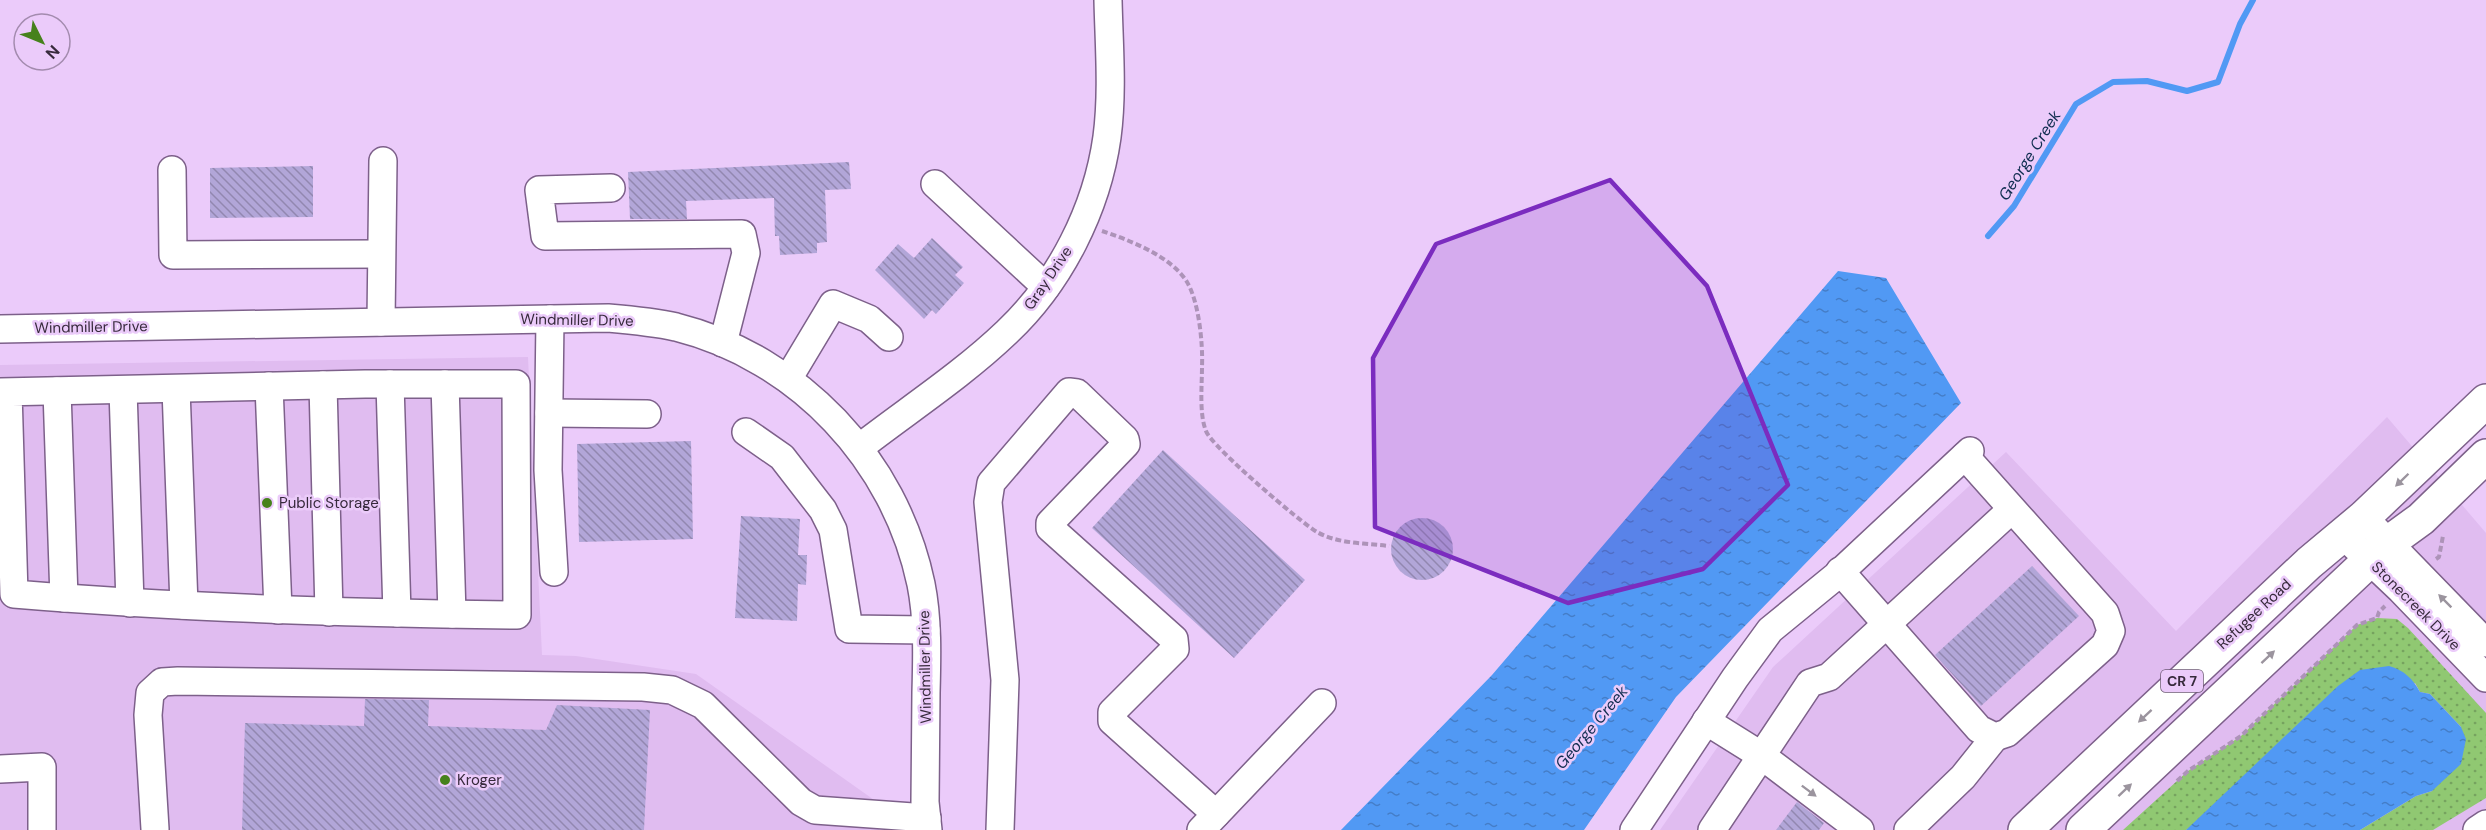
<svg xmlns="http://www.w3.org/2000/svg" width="2486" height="830" font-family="'DM Sans',sans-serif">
  <defs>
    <pattern id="grass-dots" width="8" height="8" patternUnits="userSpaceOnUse" patternTransform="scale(1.5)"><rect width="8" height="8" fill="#90c872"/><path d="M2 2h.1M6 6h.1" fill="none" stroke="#76a35f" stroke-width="1.8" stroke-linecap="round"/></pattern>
    <pattern id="water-ripples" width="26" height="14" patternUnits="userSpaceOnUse" patternTransform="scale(1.5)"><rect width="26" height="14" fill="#5199f4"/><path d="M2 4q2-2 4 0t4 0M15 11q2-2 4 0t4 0" fill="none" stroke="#447dc7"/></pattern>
    <pattern id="building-back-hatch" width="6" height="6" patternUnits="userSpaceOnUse" patternTransform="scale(1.5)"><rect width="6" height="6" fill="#b2a6d8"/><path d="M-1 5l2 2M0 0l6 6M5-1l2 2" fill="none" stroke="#9287b0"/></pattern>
  </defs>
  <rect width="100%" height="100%" fill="#ebcbfa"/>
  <g fill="#e0bcf0">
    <polygon points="528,357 542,655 576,656 696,674 877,802 879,830 0,830 0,365"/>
    <polygon points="2387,417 2486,533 2486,830 1660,830 1773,667 2006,452 2176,631"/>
  </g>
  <polygon fill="url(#grass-dots)" points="2377,618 2397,619 2408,628 2486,713 2486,798 2433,830 2360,830 2416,796 2432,791 2461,727 2430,694 2420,692 2415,683 2186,830 2123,830 2188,771 2241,736 2357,625"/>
  <g fill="url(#water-ripples)">
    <polygon points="1838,271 1886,278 1961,403 1676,697 1584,830 1341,830 1492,675"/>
    <path d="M2389 666C2404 670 2413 679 2420 692L2430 694 2461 727 2466 739 2461 764 2432 791 2416 796 2360 830H2186L2338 686 2360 670Z"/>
  </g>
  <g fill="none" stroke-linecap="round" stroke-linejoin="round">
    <polyline stroke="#5199f4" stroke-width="6" points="1988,236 2014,206 2076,104 2113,82 2147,81 2187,91 2218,82 2240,24 2253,0"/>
  </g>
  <g fill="url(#building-back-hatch)">
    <polygon points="849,162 851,189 825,190 827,242 817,243 817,253 780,255 779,236 775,236 774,198 686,201 687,219 630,219 628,172"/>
    <polygon points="313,166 313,217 210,218 210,168"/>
    <polygon points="932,238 963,267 955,275 964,283 936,314 932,310 924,319 875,270 898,244 914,258"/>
    <polygon points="691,441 693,539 579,542 577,444"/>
    <polygon points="1163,450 1305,580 1234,658 1092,528"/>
    <polygon points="741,516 800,519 798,555 807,555 806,585 798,584 797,621 735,618"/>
    <circle cx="1422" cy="549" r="31"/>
    <polygon points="2032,566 2079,616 1981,706 1935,655"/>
    <polygon points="365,699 429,700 428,726 546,730 557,705 650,710 644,830 242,830 245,723 364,726"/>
    <polygon points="1797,802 1824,823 1819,830 1776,830"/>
  </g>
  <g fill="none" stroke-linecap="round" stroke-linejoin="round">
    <g stroke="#7d608a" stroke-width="30">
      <g id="minor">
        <polyline points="172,170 173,255 380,254"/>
        <polyline points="935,184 1046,287"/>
        <polyline points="611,188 539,190 545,236 742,234 746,253 723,343"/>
        <polyline points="550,319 548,470 554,572"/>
        <polyline points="381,322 383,161"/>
        <path d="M0 329 608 318C631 320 654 322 676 327 799 358 895 460 921 584 928 619 927 656 926 693 926 729 925 765 925 802L928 830"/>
        <polyline points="788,379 833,304 869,319 889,337"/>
        <polyline points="390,384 397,613"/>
        <polyline points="445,384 452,614"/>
        <polyline points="323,385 329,612"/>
        <polyline points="269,386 278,610"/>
        <polyline points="176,389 184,605"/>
        <polyline points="123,390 130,603"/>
        <polyline points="57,391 64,598"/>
        <path d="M0 392 365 384H516L517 615C349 613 181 608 14 594L8 392"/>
        <polyline points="549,413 647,414"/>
        <polyline points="746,432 782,457 823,510 833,530 849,629 926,630"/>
        <path d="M859 448C908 410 962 375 1007 332 1060 282 1097 209 1107 137 1113 92 1109 45 1108 0"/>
        <polyline points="2374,528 2486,643"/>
        <polyline points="2344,536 2401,590 2486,678"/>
        <polyline points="1840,571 1979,729 1995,737 2007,733 2105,645 2111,631 2105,613 1965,456"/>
        <polyline points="1706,721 1762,756 1860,830"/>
        <polyline points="0,769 42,767 42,830"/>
        <polyline points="155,829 148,715 150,693 162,682 178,681 643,687 672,690 703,705 801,802 815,810 927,818"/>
        <polyline points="1000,830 1005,680 988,502 991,483 1069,392 1077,393 1125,439 1126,444 1050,523 1050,528 1174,639 1175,649 1112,712 1112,721 1216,814"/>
        <polyline points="1201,830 1322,703"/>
        <polyline points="1634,830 1735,678 1770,630 1836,576 1970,451"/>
        <polyline points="1712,830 1810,683 1829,677 2011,510"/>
        <polyline points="1908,830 1963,777 1995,737"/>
        <polyline points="2477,830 2486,824"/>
      </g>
    </g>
    <g stroke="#7d608a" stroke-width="36">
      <g id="major">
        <polyline points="2025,830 2309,563 2364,517 2486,401"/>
        <polyline points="2083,830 2388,543 2421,519 2486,456"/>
      </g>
    </g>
    <g stroke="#ad93b8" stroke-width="4" stroke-dasharray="6 3" stroke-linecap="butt">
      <path d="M1102 231C1129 240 1171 256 1187 282 1199 302 1203 344 1202 367 1202 385 1199 414 1206 431 1211 446 1300 522 1317 532 1338 544 1365 543 1389 546"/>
      <polyline points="2436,559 2439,557 2443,536"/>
      <polyline points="2177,781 2188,771 2241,736 2357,625 2377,618 2379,612 2385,606"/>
    </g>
    <use href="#minor" stroke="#fff" stroke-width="27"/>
    <use href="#major" stroke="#fff" stroke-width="33"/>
  </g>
  <defs><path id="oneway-solid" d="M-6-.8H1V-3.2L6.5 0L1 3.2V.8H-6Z" transform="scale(1.5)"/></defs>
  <g fill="#9b949e">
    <use href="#oneway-solid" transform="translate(2402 480) rotate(136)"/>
    <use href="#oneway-solid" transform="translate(2445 601) rotate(-135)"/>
    <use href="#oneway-solid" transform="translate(2268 657) rotate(-43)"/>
    <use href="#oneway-solid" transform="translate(2145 716) rotate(137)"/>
    <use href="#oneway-solid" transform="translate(2125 790) rotate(-43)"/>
    <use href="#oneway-solid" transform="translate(1809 791) rotate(37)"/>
  </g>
  <path fill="#7b2cbf" fill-opacity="0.2" stroke="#7b2cbf" stroke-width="4.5" stroke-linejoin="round" d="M1610 180 1707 286 1788 485 1703 569 1568 603 1375 527 1373 358 1436 244Z"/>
  <g fill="#46811c" stroke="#ebcbfa" stroke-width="2">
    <circle cx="267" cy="503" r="6"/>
    <circle cx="445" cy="780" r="6"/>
  </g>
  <g text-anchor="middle" stroke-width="5" stroke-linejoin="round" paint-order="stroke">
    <rect fill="#ebcbfa" stroke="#6d5a75" stroke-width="1.5" x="2161" y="670" width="42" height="22" rx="4.5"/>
    <g font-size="14" font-weight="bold" fill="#372a3c">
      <text x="2182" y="686">CR 7</text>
    </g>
    <g font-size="15" fill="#372a3c" stroke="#ebcbfa">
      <text transform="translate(1048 278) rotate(-56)" y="5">Gray Drive</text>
      <text transform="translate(577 320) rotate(1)" y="5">Windmiller Drive</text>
      <text transform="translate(91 327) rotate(-1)" y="5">Windmiller Drive</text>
      <text transform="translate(2416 606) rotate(45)" y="5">Stonecreek Drive</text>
      <text transform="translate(2254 614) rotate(-43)" y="5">Refugee Road</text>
      <text transform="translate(925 667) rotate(-91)" y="5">Windmiller Drive</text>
    </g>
    <g font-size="15" fill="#372a3c" stroke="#ebcbfa" text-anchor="start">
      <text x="279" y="508">Public Storage</text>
      <text x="457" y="785">Kroger</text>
    </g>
    <g font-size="16" font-style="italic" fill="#102d50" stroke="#ebcbfa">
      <text transform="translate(2029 155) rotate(-58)" y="6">George Creek</text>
      <text transform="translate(1591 727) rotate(-50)" y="6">George Creek</text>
    </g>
  </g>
  <g transform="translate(42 42) rotate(133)"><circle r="28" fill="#ebcbfa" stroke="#a38bae" stroke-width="1.5"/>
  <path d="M0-4.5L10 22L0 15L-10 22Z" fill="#46811c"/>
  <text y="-9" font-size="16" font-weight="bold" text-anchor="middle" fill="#372a3c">N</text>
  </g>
</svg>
